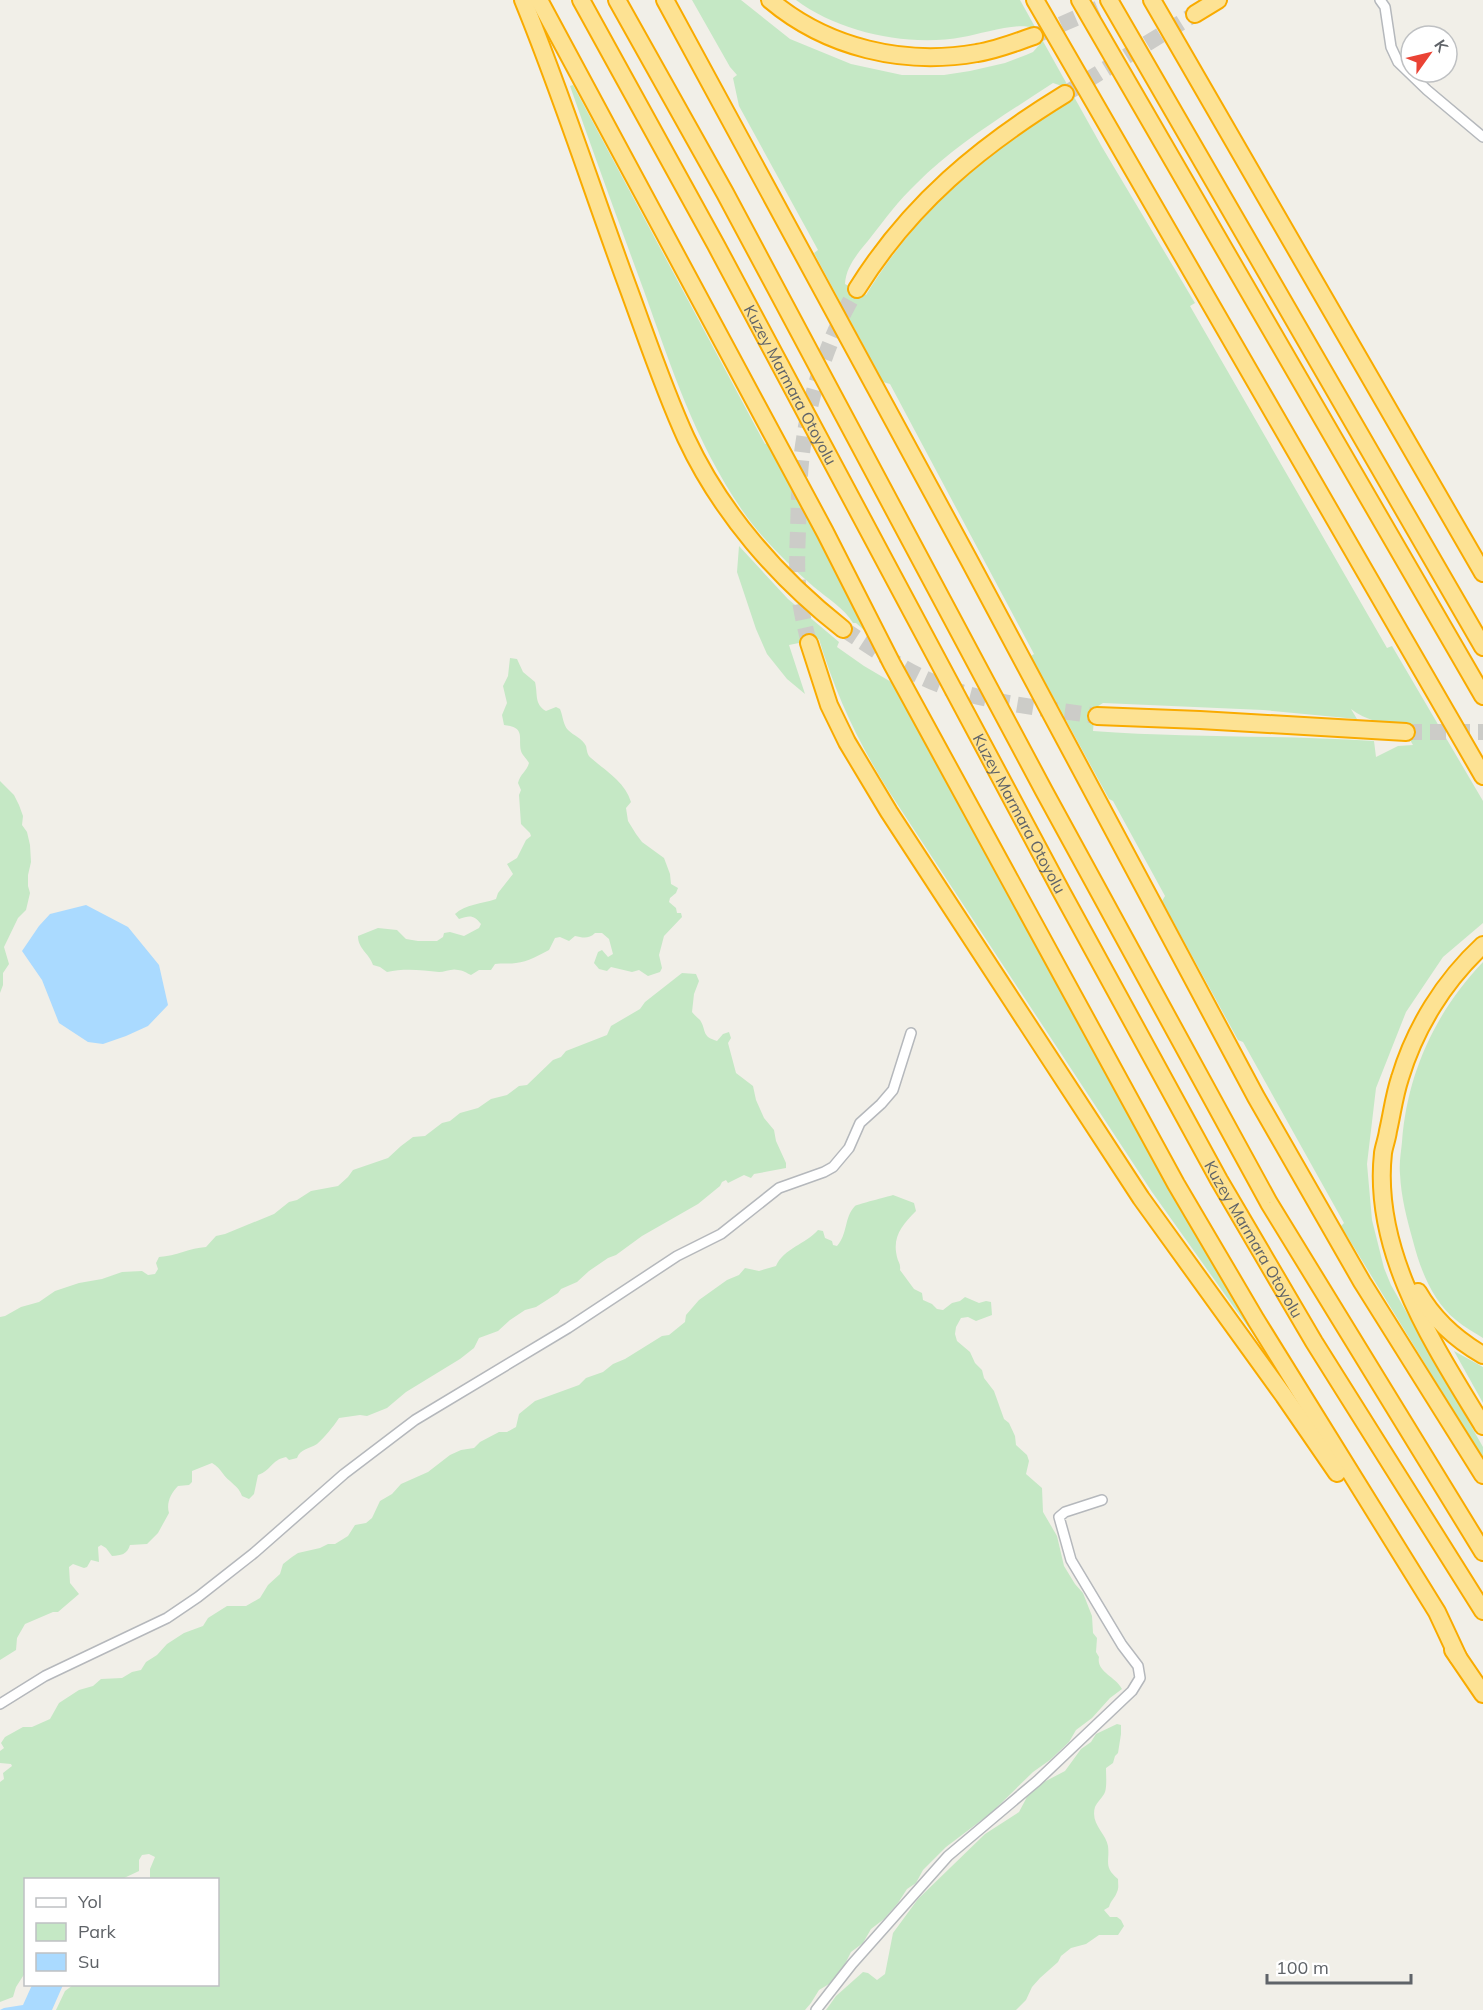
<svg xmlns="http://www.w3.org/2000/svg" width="1483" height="2010" font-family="Mulish,sans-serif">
  <rect width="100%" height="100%" fill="#f1efe8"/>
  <g fill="#c5e8c5" fill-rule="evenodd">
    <path d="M692 0H741L790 39 851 64 902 75H944L970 71 1005 63 1026 55 1033 52 1040 44 1030 27C1015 23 980 34 963 37 909 47 840 33 796 0H1020L1102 147 1195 303 1190 306 1387 648 1392 646 1483 801V923L1443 957 1406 1012 1376 1088 1367 1164 1372 1220 1384 1268 1391 1285 1483 1447V1459L1341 1226 1344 1223 1243 1042 1238 1040 1162 901 1165 896 1113 801 1109 799 1031 656 1034 654 890 384 883 382 814 253 818 250 739 106 733 78 737 75 730 67ZM1053 83 1062 86 1068 97C1045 114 1020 131 997 149 946 189 900 239 866 295L845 284C846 265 860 251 871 237 885 219 899 200 916 184 956 144 1006 114 1053 83ZM1103 703 1263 710 1357 719 1351 709C1366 721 1383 723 1402 726L1413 745 1398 746 1376 757 1374 741C1280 735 1187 738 1093 731L1095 708Z"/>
    <path d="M573 85 765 444 769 443 828 554 865 631 856 623H853C844 608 827 598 814 587 788 564 762 539 742 510 695 441 672 369 644 291 619 223 594 155 570 86Z"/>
    <path d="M739 546 788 599 839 642 837 647 864 666 898 686 1177 1201 1258 1341 1152 1192 888 790C858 742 835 693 819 639L789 645 805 694 787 679 767 654 756 629 737 572Z"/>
    <path d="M510 658 517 659 523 672 535 682C538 694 534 704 546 711L556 707 560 709C563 716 563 725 568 730 574 736 582 738 586 746 587 750 587 755 591 758 607 772 625 782 631 802L626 808 628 821 636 834 642 842 664 858 670 874 671 884 678 888 676 893 670 898 669 902 676 908 677 913H681L682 917 664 936 659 955 662 968 660 972 648 976 639 970 632 972 611 967 607 971 599 969 594 963 598 952 602 950 608 957 613 954 609 939 602 933H595C589 939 583 938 575 936L569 941 560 937 555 938 549 950C539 955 528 962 516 963 509 964 502 963 495 964L491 970H479L471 975C467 973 462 970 458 970 452 968 445 972 439 972 422 970 404 968 387 972L380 967 373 965C369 953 358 949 358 936L378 928 397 930 406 939 418 941H437L443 937 444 933 450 932 464 936 479 928 481 924C474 915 470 915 459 919L455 914C465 904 482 904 496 899L498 893 513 874 507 864 517 858 526 840 531 836 530 833 521 824 519 795 521 790 518 783C520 774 527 771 529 763 527 759 522 755 521 751 518 738 526 727 504 725L502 715 507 703 503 686 508 676Z"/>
    <polygon points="0,781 14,795 19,805 23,816 22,825 27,832 30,845 31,862 28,875 28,886 30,893 26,910 18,918 4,947 9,964 3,973 3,985 0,993"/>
    <path d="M1483 962V1338C1474 1332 1464 1327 1456 1320 1433 1302 1420 1269 1413 1241 1407 1219 1401 1197 1400 1174 1399 1163 1401 1152 1402 1142 1407 1073 1436 1011 1483 962Z"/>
    <path d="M682 973 696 974 699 981 694 994 692 1012C694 1015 697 1017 700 1020 707 1031 701 1036 717 1041L723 1034 729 1032 731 1038 728 1043 736 1073 753 1086 756 1100 764 1118 774 1130 776 1141 786 1163V1168L754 1174 751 1178 744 1175 728 1183 726 1180 722 1182 720 1186 698 1204 642 1236 616 1255 608 1258 589 1271 577 1282 561 1289 558 1293 536 1307 525 1310 510 1320 498 1331 479 1338 474 1348 460 1359 406 1392 387 1408 367 1416 360 1415 339 1418C333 1427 325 1437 317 1444 309 1449 300 1449 297 1458L289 1460 286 1457C271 1460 272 1470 258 1475L254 1494 249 1499 242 1496C239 1488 236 1487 230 1481 222 1475 222 1469 212 1463L192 1471V1482L189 1485 178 1486C171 1493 166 1503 169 1513L158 1533 147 1544 130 1545C127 1555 121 1555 112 1556L106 1548 101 1545 98 1547 99 1562 91 1560 87 1567 84 1568 73 1564 69 1567 70 1583 79 1594 58 1612H53L25 1624 17 1638 16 1650 0 1660V1317L5 1316 21 1307 39 1302 55 1291 79 1283 102 1279 122 1272 142 1271 148 1275 155 1274 158 1269 156 1263 159 1257C176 1256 190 1248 206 1247L216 1236 225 1234 274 1214 289 1202 297 1200 311 1191 338 1186 348 1177 353 1170 388 1158 401 1146 413 1137 425 1136 442 1123 450 1121 460 1113 478 1108 491 1099 507 1095 519 1086 527 1085 553 1060 561 1057 566 1051 607 1035 611 1026 640 1009 645 1002Z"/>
    <path d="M893 1195 914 1203 916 1211C902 1225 892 1237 897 1257 898 1262 901 1264 900 1270L914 1289 922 1293 923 1300 932 1304 937 1309 943 1310 952 1303 960 1301 965 1297 979 1303 986 1301 991 1302 992 1315 976 1321 968 1317 961 1318 956 1327 955 1334 957 1341 970 1352 975 1363 982 1370 984 1378 994 1391 1004 1419 1009 1423 1015 1436 1016 1445 1027 1455 1029 1461 1026 1474 1042 1488 1043 1512 1057 1536 1064 1566 1075 1584 1083 1593 1092 1616 1093 1633 1097 1638 1096 1652 1099 1657C1096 1672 1115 1676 1122 1689L1110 1698 1092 1718 1076 1730 1069 1742 1050 1760 1033 1772 991 1813 946 1847 923 1870 916 1883 907 1889 898 1903 884 1919 871 1929 863 1943 851 1952 843 1968 829 1984 819 1990 811 2003 805 2010H56L65 1991 73 1985 218 1984V1880L150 1879V1869L155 1857 149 1854 142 1855 139 1860V1871L122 1879 26 1880 25 1973 16 1987 13 1997 0 2002V1782L4 1779 3 1773 12 1766 11 1764 0 1763V1751L4 1748 1 1743 5 1737 23 1727H32L50 1719 59 1703 79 1690 93 1686 101 1679 122 1678 132 1672 141 1670 146 1662 157 1655 167 1644 184 1633 203 1626 208 1618 227 1606H246L260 1598 268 1585 280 1574 283 1564 292 1557 298 1553 320 1548 328 1544H335L348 1536 355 1525 366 1523 372 1518 380 1501 392 1494 401 1484 428 1472 450 1455 461 1450 474 1448 480 1442 499 1432H507L516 1427 519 1414 535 1401 579 1385 586 1378 603 1372 613 1364 625 1359 662 1336 669 1335 685 1322 686 1315 699 1300 727 1280 739 1275 745 1268 759 1271 776 1266C784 1248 806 1244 818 1230L823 1231 825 1238 832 1241 833 1245 837 1246C848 1234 844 1217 855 1206 858 1204 887 1197 893 1195Z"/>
    <polygon points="1454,1351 1483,1367 1483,1403"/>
    <path d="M1117 1724 1121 1725V1734L1118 1753 1115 1756 1113 1763 1106 1768C1106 1775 1107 1786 1105 1792 1103 1797 1097 1802 1095 1807 1090 1824 1106 1833 1108 1846 1110 1861 1103 1867 1118 1879 1118 1884 1119 1888 1117 1892 1115 1898 1111 1900 1109 1907L1104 1910 1110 1917H1117L1121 1920 1124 1926 1118 1935H1099L1086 1944 1071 1948 1061 1956 1058 1962 1040 1978 1032 1987 1026 2000 1016 2010H826L836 1996 863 1972 868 1973 877 1980 885 1974 893 1933 918 1899 985 1834 1019 1812 1027 1797 1042 1783 1065 1771 1081 1749 1091 1742 1096 1734Z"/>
  </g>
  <g fill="#aadaff">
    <polygon points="86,905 128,927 159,965 168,1005 148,1026 126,1036 103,1044 88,1042 59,1023 42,980 22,951 39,926 50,914"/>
    <polygon points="32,1985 63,1985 52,2010 0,2010 4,2008 23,2005"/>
  </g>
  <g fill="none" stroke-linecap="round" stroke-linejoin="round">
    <g stroke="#ccccc8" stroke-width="16" stroke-dasharray="16 8" stroke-linecap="butt">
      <polyline points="1039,34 1118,0"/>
      <polyline points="1065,94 1195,14"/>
      <path d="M843 629C870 646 897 666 926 679 974 702 1043 708 1097 716"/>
      <path d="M809 643C806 631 803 619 801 607 796 581 797 556 798 530 799 499 799 469 804 439 811 389 831 332 857 289"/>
      <polyline points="1406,732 1483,732"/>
    </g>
    <g stroke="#b5b8bc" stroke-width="12">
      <g id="street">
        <polyline points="1380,0 1385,7 1391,47 1398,62 1427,90 1483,137"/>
        <polyline points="0,1704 45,1676 167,1618 198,1597 254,1553 344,1474 415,1420 568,1328 677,1256 721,1234 779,1188 824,1172 833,1167 849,1148 860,1123 881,1104 893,1090 911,1033"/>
        <polyline points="816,2010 852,1964 948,1856 1037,1781 1132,1691 1140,1678 1138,1666 1122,1645 1071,1560 1059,1517 1065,1512 1102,1500"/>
      </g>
    </g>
    <g stroke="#f9ab00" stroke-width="20">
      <g id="highway">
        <path d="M523 0C562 95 593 193 629 290 647 339 664 390 686 438 721 513 778 578 843 629"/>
        <polyline points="539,0 825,532 892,664 1176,1184 1256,1320 1437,1612 1458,1657"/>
        <path id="s1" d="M581 0 716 245 1061 891 1219 1180 1314 1342 1483 1611"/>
        <polyline points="617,0 725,193 1044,791 1269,1203 1483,1552"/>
        <polyline points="665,0 969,560 1256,1097 1362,1282 1483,1475"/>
        <path d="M770 0C827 48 904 66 977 53 997 50 1016 42 1034 36"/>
        <polyline points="1035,0 1483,776"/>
        <polyline points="1080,0 1483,696"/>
        <polyline points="1109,0 1483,647"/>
        <polyline points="1152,0 1483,573"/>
        <polyline points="1195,14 1218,0"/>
        <path d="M857 289C910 204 980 146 1065 94"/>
        <polyline points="809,643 829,705 847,742 889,812 1141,1198 1284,1396 1337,1473"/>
        <polyline points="1097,716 1200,720 1406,732"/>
        <path d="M1483 945C1444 981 1415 1028 1400 1078 1394 1096 1392 1114 1388 1131 1387 1139 1384 1146 1383 1153 1372 1253 1434 1345 1483 1426"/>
        <path d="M1418 1292C1434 1320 1455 1339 1483 1355"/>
        <polyline points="1453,1650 1483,1694"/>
      </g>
    </g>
    <use href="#street" stroke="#fff" stroke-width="9"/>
    <use href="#highway" stroke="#fde293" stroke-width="16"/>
  </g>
  <g text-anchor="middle" stroke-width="4.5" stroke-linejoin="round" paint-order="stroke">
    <g font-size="16" fill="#5f6368" stroke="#fff">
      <text dy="6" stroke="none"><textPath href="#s1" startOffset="438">Kuzey Marmara Otoyolu</textPath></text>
      <text dy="6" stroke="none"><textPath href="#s1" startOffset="924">Kuzey Marmara Otoyolu</textPath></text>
      <text dy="6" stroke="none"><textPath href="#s1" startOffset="1410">Kuzey Marmara Otoyolu</textPath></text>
    </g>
  </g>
  <rect x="24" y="1878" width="195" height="108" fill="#ffffff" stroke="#bfc1c3" stroke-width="1.5"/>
  <rect x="36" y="1898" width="30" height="9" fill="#ffffff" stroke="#bfc1c3" stroke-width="1.5"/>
  <text x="78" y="1908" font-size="18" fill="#5f6368">Yol</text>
  <rect x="36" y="1923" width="30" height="18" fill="#c5e8c5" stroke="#bfc1c3" stroke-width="1.5"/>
  <text x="78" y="1938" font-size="18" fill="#5f6368">Park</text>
  <rect x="36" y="1953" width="30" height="18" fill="#aadaff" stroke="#bfc1c3" stroke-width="1.5"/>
  <text x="78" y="1968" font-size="18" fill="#5f6368">Su</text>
  <g transform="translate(1429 54) rotate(56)"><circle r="28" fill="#ffffff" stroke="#bfc1c3" stroke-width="1.5"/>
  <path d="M0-4.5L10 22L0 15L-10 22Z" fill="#ea4335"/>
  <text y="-9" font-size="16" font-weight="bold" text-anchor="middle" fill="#5f6368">K</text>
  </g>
  <path d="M1267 1974v9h144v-9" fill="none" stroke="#5f6368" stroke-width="3"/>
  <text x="1276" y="1974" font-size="18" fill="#5f6368" stroke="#ffffff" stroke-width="4.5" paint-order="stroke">100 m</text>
</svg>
